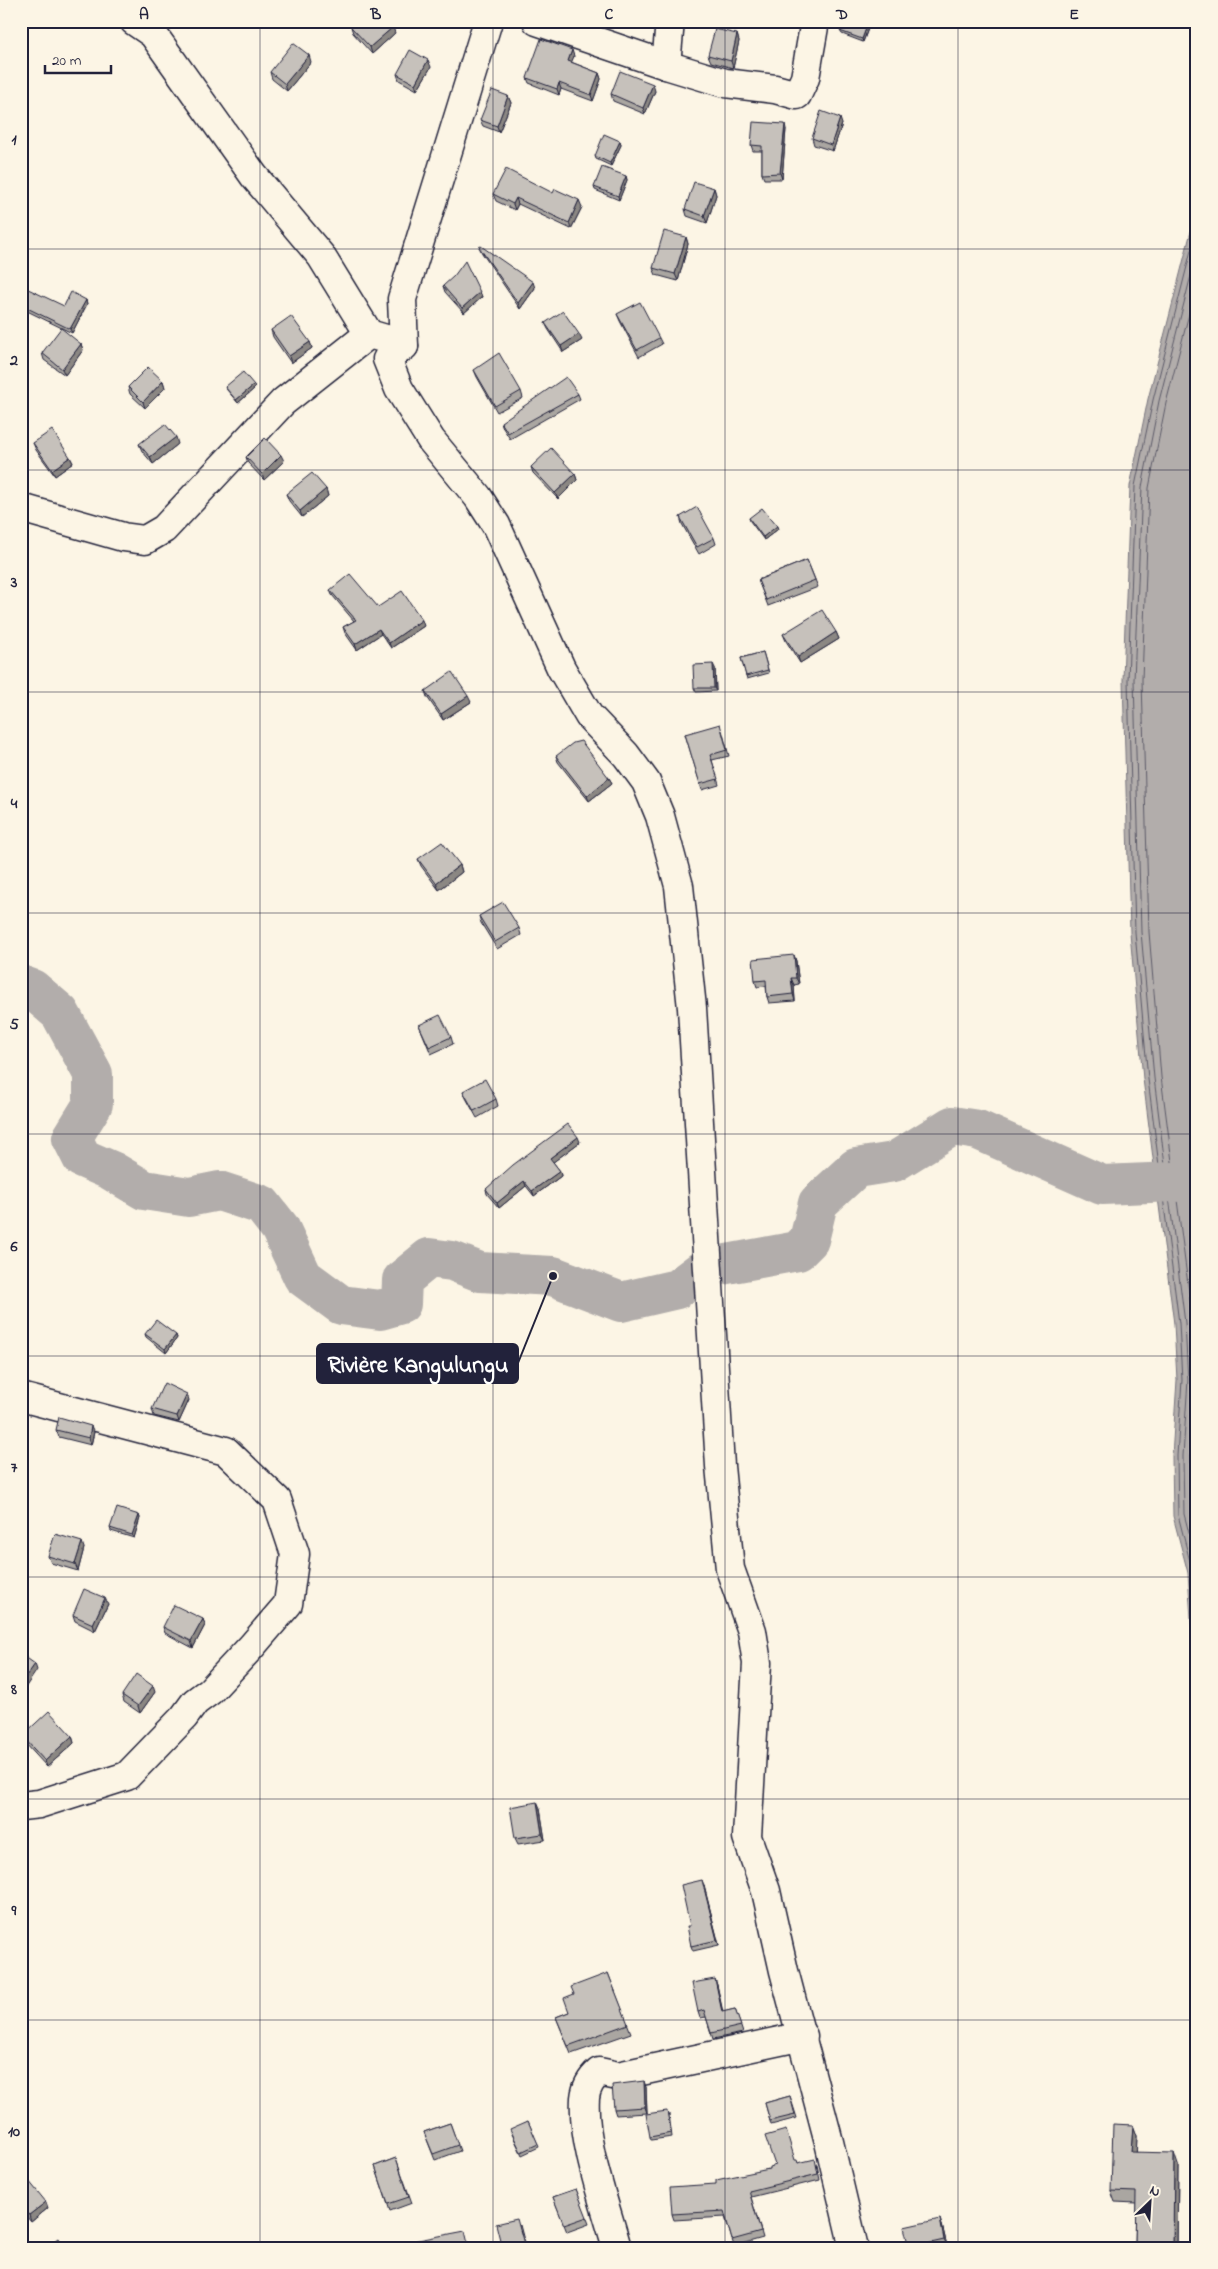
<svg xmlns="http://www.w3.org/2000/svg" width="1218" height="2269" font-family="'Indie Flower',sans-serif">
  <rect width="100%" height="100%" fill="#fcf5e5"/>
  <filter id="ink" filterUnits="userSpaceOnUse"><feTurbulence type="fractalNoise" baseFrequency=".02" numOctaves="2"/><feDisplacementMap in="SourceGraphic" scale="10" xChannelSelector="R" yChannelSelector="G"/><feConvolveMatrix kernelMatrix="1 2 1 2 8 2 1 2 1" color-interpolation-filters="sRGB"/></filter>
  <g filter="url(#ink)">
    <polygon fill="#b2adab" stroke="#78757e" points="1197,208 1197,1710 1188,1573 1173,1516 1172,1456 1177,1380 1174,1324 1143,1079 1130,933 1123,680 1130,486 1148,399"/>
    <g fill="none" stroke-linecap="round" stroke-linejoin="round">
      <g stroke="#5c5a68" stroke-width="1">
        <polyline points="1197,227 1153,400 1135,486 1128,680 1135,932 1148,1079 1179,1323 1182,1380 1177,1456 1178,1515 1193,1573 1197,1649"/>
        <polyline points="1197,252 1159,401 1142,487 1134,680 1141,932 1154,1078 1185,1323 1188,1380 1183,1456 1184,1514 1197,1563"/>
        <polyline points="1197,283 1166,403 1149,488 1142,680 1149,932 1161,1077 1193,1323 1195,1380 1191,1456 1192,1513 1197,1533"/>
      </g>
      <polyline stroke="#b2adab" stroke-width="40" points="21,985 32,989 60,1013 93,1074 93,1104 72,1138 82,1158 112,1171 144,1190 189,1197 219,1191 262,1205 280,1228 303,1277 341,1305 380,1310 401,1304 402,1280 429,1258 452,1261 480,1272 553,1276 621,1302 677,1289 705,1268 798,1251 809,1240 818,1203 856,1168 894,1162 952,1126 978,1130 1102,1185 1197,1181"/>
      <g stroke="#22223b" stroke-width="31">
        <g id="minor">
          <polyline points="134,21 153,34 254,176 321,256 369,334 386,339"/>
          <polyline points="537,21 666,65 725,83 775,89 797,95 805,78 815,21"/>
          <polyline points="666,65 670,21"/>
          <polyline points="404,346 387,359 399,389 431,440 478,497 496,525 561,668 589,716 626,755 646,782 660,816 679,886 692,1008 720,1466 730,1569 752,1631 757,1663 747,1837 766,1891 784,1971 829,2142 854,2248"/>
          <polyline points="404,346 402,299 488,21"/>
          <polyline points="21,508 123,537 145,540 164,529 283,402 369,334"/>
          <polyline points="21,1397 226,1451 277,1500 295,1554 288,1604 252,1646 210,1691 195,1702 184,1717 127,1776 39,1804 21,1806"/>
          <path d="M617 2248C605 2204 582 2143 585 2098 586 2087 591 2079 599 2072L618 2076 803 2036"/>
        </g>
      </g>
      <use href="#minor" stroke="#fcf5e5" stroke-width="28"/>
    </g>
    <g fill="#aaa6a1" stroke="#22223b">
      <polygon points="627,21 649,21 646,29"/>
      <polygon points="869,26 863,42 842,34 840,31"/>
      <polygon points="351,27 395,33 372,54 353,33"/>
      <polygon points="737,34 739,41 733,68 711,62 708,55"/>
      <polygon points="574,56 571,62 599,73 601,79 593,101 561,89 559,95 529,83 527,78"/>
      <polygon points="311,62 287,91 272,79 270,72"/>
      <polygon points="431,67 417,90 399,80 397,74"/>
      <polygon points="655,91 645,114 613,101 611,94"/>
      <polygon points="508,96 511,103 499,132 483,126 480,120"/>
      <polygon points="842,124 833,151 814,145 812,138"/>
      <polygon points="786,129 782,179 764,179 762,174 762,151 753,151 751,145"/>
      <polygon points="620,141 621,145 611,166 596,159 595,156"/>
      <polygon points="626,176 627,180 619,200 595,190 594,187"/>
      <polygon points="714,188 716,195 707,223 687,216 685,209"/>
      <polygon points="493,194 582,207 571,229 518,204 515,210 496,201"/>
      <polygon points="686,237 688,244 678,281 656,275 653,268"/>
      <polygon points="479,247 535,288 520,309 482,253"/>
      <polygon points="443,286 480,292 482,297 464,313 445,292"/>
      <polygon points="21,298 64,306 86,300 87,304 72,333 21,308"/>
      <polygon points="617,314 659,338 662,344 639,357 620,321"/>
      <polygon points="545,323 582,340 563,352 548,329"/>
      <polygon points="271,330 310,342 312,348 291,363 273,337"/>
      <polygon points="81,344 83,350 65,375 44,360 42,353"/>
      <polygon points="474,370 521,391 523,398 497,412 477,377"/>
      <polygon points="163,381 165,388 145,408 130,394 128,387"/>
      <polygon points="254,385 255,388 238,403 227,390 225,387"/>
      <polygon points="578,394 580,399 510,439 503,428 501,422"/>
      <polygon points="33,443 70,457 73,463 55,476 36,450"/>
      <polygon points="139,444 178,444 153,464 142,451"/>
      <polygon points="246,457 284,461 264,480 248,463"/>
      <polygon points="531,467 575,474 577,480 558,499 533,473"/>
      <polygon points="326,489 328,496 302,517 289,501 286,494"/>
      <polygon points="680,517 714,538 716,544 699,554 682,524"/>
      <polygon points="749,518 778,529 764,540 750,521"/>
      <polygon points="807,560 818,587 768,606 758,580"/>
      <polygon points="330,590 378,607 424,626 391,648 381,634 357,650 345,633 343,627 354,621 332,595"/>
      <polygon points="836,632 839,639 800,663 786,641 783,634"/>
      <polygon points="763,652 769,673 747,679 741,658"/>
      <polygon points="715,668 716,691 696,692 694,688"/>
      <polygon points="425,691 471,702 443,720 427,697"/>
      <polygon points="722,730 729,756 712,760 719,785 702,790 685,734"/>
      <polygon points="556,756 609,778 612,783 589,801 558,762"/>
      <polygon points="418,859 460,865 462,872 439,890 421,866"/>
      <polygon points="479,916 519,928 521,935 497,949 481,923"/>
      <polygon points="794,955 796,961 799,984 794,985 795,1001 769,1003 767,997 766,986 757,987 755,981"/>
      <polygon points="419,1025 451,1037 453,1044 431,1054"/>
      <polygon points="463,1091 496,1099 498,1106 477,1118 466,1098"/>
      <polygon points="580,1142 553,1162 560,1171 561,1176 534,1196 526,1186 499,1208 487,1194 486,1189"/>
      <polygon points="145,1334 176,1335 177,1338 166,1353 146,1337"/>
      <polygon points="189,1400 179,1422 154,1416 152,1409"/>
      <polygon points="56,1430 94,1432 91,1445 59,1437"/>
      <polygon points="139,1515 140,1518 134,1538 111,1531 110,1528"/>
      <polygon points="84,1548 78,1571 51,1563 48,1556"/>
      <polygon points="108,1604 95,1631 75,1621 73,1615"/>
      <polygon points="203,1619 205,1625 193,1648 165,1633 163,1627"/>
      <polygon points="155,1692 140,1713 124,1702 122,1695"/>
      <polygon points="22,1736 72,1736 74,1743 47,1767 24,1742"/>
      <polygon points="540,1809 545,1840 518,1844 515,1838"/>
      <polygon points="704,1886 719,1945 693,1951 691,1946 690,1926"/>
      <polygon points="608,1973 631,2033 571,2054 556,2017 569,2012 574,1995"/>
      <polygon points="715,1979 717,1985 723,2012 735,2009 743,2033 713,2039 706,2017 700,2018 698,2012"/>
      <polygon points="646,2087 647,2113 616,2115 614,2109"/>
      <polygon points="790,2096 797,2118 771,2125 765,2103"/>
      <polygon points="669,2114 672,2137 651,2140 650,2137"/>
      <polygon points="528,2121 539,2147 522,2155 511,2132"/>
      <polygon points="450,2123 460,2151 435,2160 424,2132"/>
      <polygon points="1133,2125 1137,2136 1136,2152 1178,2165 1177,2248 1135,2248 1136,2203 1115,2202 1111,2191"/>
      <polygon points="396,2158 412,2203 390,2211 375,2166"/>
      <polygon points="795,2160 798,2163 817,2165 820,2180 751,2197 763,2238 734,2246 725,2217 674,2220 672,2214 716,2184 769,2169"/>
      <polygon points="21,2177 48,2208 31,2222 21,2210"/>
      <polygon points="576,2189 589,2224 567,2232 553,2197"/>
      <polygon points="520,2225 526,2248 502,2248"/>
      <polygon points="942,2225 947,2246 941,2248 909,2248"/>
    </g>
    <g fill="#8b8783" stroke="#22223b">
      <polygon points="644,21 649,21 646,29 644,23"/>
      <polygon points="868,23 869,26 863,42 862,39"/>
      <polygon points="393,27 395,33 372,54 370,47"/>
      <polygon points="737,34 739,41 733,68 731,61"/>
      <polygon points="572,50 574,56 570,66 568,61"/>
      <polygon points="309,55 311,62 287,91 285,84"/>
      <polygon points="428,60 431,67 417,90 415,84"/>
      <polygon points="599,73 601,79 593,101 591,95"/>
      <polygon points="559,83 561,89 559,95 557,89"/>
      <polygon points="653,84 655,91 645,114 643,108"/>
      <polygon points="508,96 511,103 499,132 497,126"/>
      <polygon points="840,118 842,124 833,151 831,145"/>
      <polygon points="785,124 786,129 782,179 780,173"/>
      <polygon points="620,141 621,145 611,166 610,163"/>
      <polygon points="626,176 627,180 619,200 618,196"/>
      <polygon points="714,188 716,195 707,223 704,216"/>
      <polygon points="516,198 518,204 515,210 513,204"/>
      <polygon points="579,200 582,207 571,229 569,223"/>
      <polygon points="686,237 688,244 678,281 675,274"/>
      <polygon points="533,282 535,288 520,309 518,303"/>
      <polygon points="480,292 482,297 464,313 462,308"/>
      <polygon points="86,300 87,304 72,333 70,329"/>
      <polygon points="579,334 582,340 563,352 561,346"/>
      <polygon points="310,342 312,348 291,363 289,356"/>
      <polygon points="81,344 83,350 65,375 62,369"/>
      <polygon points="163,381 165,388 145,408 143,402"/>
      <polygon points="254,385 255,388 238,403 236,400"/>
      <polygon points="176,437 178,444 153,464 150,457"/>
      <polygon points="281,455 284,461 264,480 262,474"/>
      <polygon points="70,457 73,463 55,476 52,470"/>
      <polygon points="575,474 577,480 558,499 555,493"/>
      <polygon points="326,489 328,496 302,517 300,511"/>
      <polygon points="777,526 778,529 764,540 763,537"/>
      <polygon points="422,620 424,626 391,648 389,643"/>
      <polygon points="379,629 381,634 357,650 355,644"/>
      <polygon points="836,632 839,639 800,663 798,657"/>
      <polygon points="713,664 715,668 716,691 714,688"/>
      <polygon points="468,696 471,702 443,720 441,714"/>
      <polygon points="609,778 612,783 589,801 587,796"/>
      <polygon points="460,865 462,872 439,890 436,883"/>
      <polygon points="794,955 796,961 799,984 796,978"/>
      <polygon points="791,978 794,985 795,1001 793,994"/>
      <polygon points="578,1137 580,1142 552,1163 550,1158"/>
      <polygon points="560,1171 561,1176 534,1196 532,1191"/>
      <polygon points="524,1181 526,1186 499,1208 497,1203"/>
      <polygon points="176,1335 177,1338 166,1353 165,1349"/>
      <polygon points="187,1394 189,1400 179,1422 177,1416"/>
      <polygon points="91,1426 94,1432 91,1445 89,1438"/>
      <polygon points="139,1515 140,1518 134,1538 132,1535"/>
      <polygon points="82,1542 84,1548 78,1571 75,1564"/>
      <polygon points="105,1598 108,1604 95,1631 93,1624"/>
      <polygon points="203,1619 205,1625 193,1648 191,1641"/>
      <polygon points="35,1664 37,1670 21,1694 21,1684"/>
      <polygon points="153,1686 155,1692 140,1713 138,1706"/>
      <polygon points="72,1736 74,1743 47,1767 45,1761"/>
      <polygon points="537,1802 540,1809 545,1840 542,1834"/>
      <polygon points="702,1880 704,1886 719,1945 717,1940"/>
      <polygon points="715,1979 717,1985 724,2019 722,2012"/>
      <polygon points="644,2081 646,2087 647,2113 645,2107"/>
      <polygon points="1133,2125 1137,2136 1136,2164 1131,2152"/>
      <polygon points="1174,2153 1178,2165 1177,2248 1173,2248"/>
      <polygon points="46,2202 48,2208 31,2222 29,2215"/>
      <polygon points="940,2219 942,2225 947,2246 944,2240"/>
    </g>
    <g fill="#c6c1bb" stroke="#22223b">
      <polygon points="357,21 388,21 393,27 370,47 351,27"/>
      <polygon points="844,21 863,21 868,23 862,39 840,31"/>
      <polygon points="715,29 737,34 731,61 708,55"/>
      <polygon points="541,39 572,50 568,61 599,73 591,95 559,83 557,89 527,78"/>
      <polygon points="293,43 309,55 285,84 270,72"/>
      <polygon points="410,50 428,60 415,84 397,74"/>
      <polygon points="620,71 653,84 643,108 611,94"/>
      <polygon points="492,90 508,96 497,126 480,120"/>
      <polygon points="821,111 840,118 831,145 812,138"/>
      <polygon points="753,122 785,124 780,173 762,174 762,146 751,145"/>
      <polygon points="604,134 620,141 610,163 595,156"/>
      <polygon points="602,167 626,176 618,196 594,187"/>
      <polygon points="506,169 553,193 555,189 579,200 569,223 516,198 513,204 493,194"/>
      <polygon points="694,182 714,188 704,216 685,209"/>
      <polygon points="664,231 686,237 675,274 653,268"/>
      <polygon points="481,246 533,282 518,303 479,247"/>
      <polygon points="465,261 480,292 462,308 443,286 454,276"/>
      <polygon points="26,288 64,306 71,292 86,300 70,329 21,305 21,298"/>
      <polygon points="640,302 659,338 637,350 617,314"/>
      <polygon points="563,311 579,334 561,346 545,323"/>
      <polygon points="291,316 310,342 289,356 271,330"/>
      <polygon points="61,328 81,344 62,369 42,353"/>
      <polygon points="499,353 521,391 495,406 474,370"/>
      <polygon points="148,367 163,381 143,402 128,387"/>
      <polygon points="243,372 254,385 236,400 225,387"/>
      <polygon points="566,377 578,394 508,433 501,422"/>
      <polygon points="165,424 176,437 150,457 139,444"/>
      <polygon points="52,430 70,457 52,470 33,443"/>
      <polygon points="265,438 281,455 262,474 246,457"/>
      <polygon points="551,448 575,474 555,493 531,467"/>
      <polygon points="312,473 326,489 300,511 286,494"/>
      <polygon points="697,507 714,538 697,547 680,517"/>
      <polygon points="762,508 777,526 763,537 749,518"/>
      <polygon points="807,560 815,580 766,600 758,580"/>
      <polygon points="350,574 378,607 402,591 422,620 389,643 379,629 355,644 343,627 356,620 330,590"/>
      <polygon points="822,610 836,632 798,657 783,634"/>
      <polygon points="763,652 768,670 746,676 741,658"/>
      <polygon points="713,664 714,688 694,688 693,665"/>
      <polygon points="452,672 468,696 441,714 425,691"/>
      <polygon points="720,724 727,750 710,755 718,779 700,784 685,734"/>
      <polygon points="581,741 609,778 587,796 556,756 573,743"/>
      <polygon points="442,842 460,865 436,883 418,859"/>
      <polygon points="503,902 519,928 495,942 479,916"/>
      <polygon points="794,955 796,978 791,978 793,994 767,997 766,980 755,981 753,959"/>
      <polygon points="440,1015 451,1037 429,1047 419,1025"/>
      <polygon points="485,1079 496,1099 474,1111 463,1091"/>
      <polygon points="568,1124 578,1137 550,1158 560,1171 532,1191 524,1181 497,1203 486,1189 513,1165"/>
      <polygon points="156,1320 176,1335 165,1349 145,1334"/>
      <polygon points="164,1383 187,1394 177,1416 152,1409"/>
      <polygon points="59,1417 91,1426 89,1438 56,1430"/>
      <polygon points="117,1508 139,1515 132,1535 110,1528"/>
      <polygon points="55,1534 82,1542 75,1564 48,1556"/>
      <polygon points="84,1589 105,1598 93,1624 73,1615"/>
      <polygon points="174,1605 203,1619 191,1641 163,1627"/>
      <polygon points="21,1654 35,1664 21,1684"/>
      <polygon points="136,1674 153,1686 138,1706 122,1695"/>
      <polygon points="49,1711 72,1736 45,1761 22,1736"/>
      <polygon points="537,1802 542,1834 515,1838 510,1807"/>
      <polygon points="702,1880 717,1940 691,1946 687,1926 690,1926 681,1885"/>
      <polygon points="608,1973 628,2024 568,2046 556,2017 569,2012 564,1998 574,1994 571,1987"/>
      <polygon points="715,1979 722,2012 735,2009 741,2026 711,2033 704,2010 698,2012 692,1983"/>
      <polygon points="644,2081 645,2107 614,2109 612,2085"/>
      <polygon points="790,2096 795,2115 770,2121 765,2103"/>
      <polygon points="667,2111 671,2133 650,2137 646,2114"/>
      <polygon points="528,2121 538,2144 521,2152 510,2129"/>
      <polygon points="450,2123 458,2145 433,2154 424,2132"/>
      <polygon points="1113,2124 1133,2125 1131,2152 1174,2153 1173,2248 1135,2248 1136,2192 1111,2191"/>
      <polygon points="786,2130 795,2160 797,2160 798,2163 815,2159 818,2174 749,2191 761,2232 732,2240 724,2211 672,2214 670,2187 716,2184 716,2180 769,2169 769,2167 775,2165 765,2136"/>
      <polygon points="396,2158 409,2197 388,2204 375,2166"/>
      <polygon points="24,2175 46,2202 29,2215 21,2206 21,2177"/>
      <polygon points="576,2189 587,2217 564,2225 553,2197"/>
      <polygon points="517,2219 524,2244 508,2248 502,2248 496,2224"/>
      <polygon points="940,2219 944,2240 909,2248 904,2227"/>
      <polygon points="465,2231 469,2248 410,2248 408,2242"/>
      <polygon points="58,2238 65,2248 44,2248"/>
    </g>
  </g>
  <path fill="none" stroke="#22223b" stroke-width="1" stroke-opacity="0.55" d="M260 21V2248M493 21V2248M725 21V2248M958 21V2248M21 249H1197M21 470H1197M21 692H1197M21 913H1197M21 1134H1197M21 1356H1197M21 1577H1197M21 1799H1197M21 2020H1197"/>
  <path fill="none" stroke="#22223b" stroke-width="2" d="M553 1276L518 1363"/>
  <circle fill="#22223b" stroke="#fcf5e5" stroke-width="2" cx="553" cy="1276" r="5"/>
  <rect fill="#22223b" stroke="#22223b" stroke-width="2" x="317" y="1344" width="201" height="39" rx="5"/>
  <g font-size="24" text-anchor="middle" font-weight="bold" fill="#fff">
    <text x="418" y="1372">Rivière Kangulungu</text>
  </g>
  <rect width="1218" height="2269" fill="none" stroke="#fcf5e5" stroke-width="55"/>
  <g transform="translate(1150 2202) rotate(25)" stroke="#fcf5e5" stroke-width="4" paint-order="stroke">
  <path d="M0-4L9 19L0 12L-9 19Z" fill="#22223b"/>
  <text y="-8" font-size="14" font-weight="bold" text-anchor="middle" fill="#22223b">N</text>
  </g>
  <path d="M45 65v8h66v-8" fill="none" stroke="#22223b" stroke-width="2.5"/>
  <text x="52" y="65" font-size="15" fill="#22223b" stroke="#fcf5e5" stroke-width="4" paint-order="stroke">20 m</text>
  <rect x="28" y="28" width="1162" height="2214" fill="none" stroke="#22223b" stroke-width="2"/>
  <g font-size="16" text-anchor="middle" font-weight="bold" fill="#22223b">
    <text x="144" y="19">A</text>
    <text x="376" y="19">B</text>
    <text x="609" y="19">C</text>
    <text x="842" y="19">D</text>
    <text x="1074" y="19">E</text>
    <text x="14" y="144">1</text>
    <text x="14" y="365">2</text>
    <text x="14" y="587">3</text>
    <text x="14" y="808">4</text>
    <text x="14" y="1029">5</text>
    <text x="14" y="1251">6</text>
    <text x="14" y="1472">7</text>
    <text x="14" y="1694">8</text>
    <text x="14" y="1915">9</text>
    <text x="14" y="2136">10</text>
  </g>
</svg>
